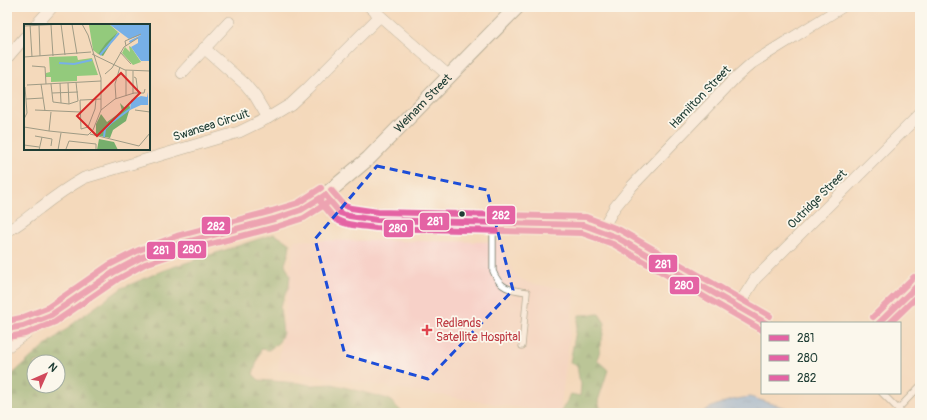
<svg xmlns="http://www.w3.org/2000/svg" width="927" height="420" font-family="Pangolin,sans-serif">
  <defs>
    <pattern id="forest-firs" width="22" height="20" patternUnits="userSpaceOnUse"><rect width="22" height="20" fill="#76ae6c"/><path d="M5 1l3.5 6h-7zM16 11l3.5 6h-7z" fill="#608f5a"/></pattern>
    <pattern id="water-ripples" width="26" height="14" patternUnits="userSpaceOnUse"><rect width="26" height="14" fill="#77b0e7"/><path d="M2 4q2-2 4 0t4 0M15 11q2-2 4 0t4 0" fill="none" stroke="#6190bc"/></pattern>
  </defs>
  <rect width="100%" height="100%" fill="#fbf7ec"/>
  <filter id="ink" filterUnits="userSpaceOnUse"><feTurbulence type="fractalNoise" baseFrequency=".025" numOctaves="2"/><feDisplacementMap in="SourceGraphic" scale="8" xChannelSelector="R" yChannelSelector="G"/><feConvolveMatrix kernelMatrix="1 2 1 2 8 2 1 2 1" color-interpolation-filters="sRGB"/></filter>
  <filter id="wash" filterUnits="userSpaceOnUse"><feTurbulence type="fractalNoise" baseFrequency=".012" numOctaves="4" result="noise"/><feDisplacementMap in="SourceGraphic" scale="16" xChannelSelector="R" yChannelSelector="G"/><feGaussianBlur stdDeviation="0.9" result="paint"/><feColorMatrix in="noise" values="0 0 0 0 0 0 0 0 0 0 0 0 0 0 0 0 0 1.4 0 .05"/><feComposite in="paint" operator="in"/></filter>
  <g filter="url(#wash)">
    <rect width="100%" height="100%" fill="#f4d9bb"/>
    <polygon fill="#f7d1c8" points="294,240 506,242 506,258 512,270 519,278 529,283 575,291 560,413 555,413 278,370"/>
    <g fill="url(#forest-firs)" stroke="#4a7650" fill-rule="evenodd">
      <path d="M274 234 283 239 290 244 289 252 285 264 290 275 289 286 280 307 283 333 279 342 269 350 261 349 253 374 259 380 299 383 311 385 333 384 389 399 403 413H7V379L35 354 84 315 122 288 164 270ZM34 362H58V386H34Z"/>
      <polygon points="599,314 605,323 600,350 597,360 608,370 598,401 602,413 560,413 571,394 580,396 581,384 579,378 577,366 570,362 579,315"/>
    </g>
    <path fill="url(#water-ripples)" stroke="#4b768e" d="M750 397 803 413H701C716 403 733 399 750 397Z"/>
  </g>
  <g filter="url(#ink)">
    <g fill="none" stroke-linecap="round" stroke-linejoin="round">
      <g stroke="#6a7463" stroke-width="7">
        <g id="service">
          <path d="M493 223V271C500 289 510 290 527 292L522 346"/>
          <polyline points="882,393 902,413"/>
          <polyline points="898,409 920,386"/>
        </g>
      </g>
      <g stroke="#6a7463" stroke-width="12">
        <g id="minor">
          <polyline points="370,7 449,76"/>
          <polyline points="36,25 52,7"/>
          <polyline points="204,48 245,84 255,96 268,118"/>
          <polyline points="7,58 25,37"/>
          <polyline points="182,73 229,22"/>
          <polyline points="325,195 340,213 349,216 377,220 584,225 616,237 766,323"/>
          <path d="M7 231C19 225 29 216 40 208 54 197 68 187 84 178L239 132 268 118 291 104 307 89 380 16"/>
          <polyline points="601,231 615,207 632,186 734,79 752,63 842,7"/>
          <polyline points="738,306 755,279 920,114"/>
          <polyline points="879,323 920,283"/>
          <polyline points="7,347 40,323"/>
        </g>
      </g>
      <g stroke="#6a7463" stroke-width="16">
        <g id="tertiary">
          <path id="s1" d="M7 329 23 326 51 315 114 272 142 257 179 244 274 219 301 210 325 195 369 158 517 7"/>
        </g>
      </g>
      <use href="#service" stroke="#fff" stroke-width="5.5"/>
      <use href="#minor" stroke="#fff" stroke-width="11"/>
      <use href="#tertiary" stroke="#fff" stroke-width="14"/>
      <g stroke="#fbf7ec" stroke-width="9">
        <g id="bus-1">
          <polyline points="325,195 340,213 349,216 377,220 584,225 616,237 766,323"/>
          <polyline points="879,323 920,283"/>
          <polyline points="7,329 23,326 51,315 114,272 142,257 179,244 274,219 301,210 325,195"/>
        </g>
      </g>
      <g stroke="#fbf7ec" stroke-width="9">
        <g id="bus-2">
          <path d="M319 200 334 218C345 226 363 226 376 228L582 233 613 244 762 330"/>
          <polyline points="890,323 920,294"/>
          <polyline points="8,337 25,334 55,322 118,279 145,264 181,252 276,227 304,218 329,202"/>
        </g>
      </g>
      <g stroke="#fbf7ec" stroke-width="9">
        <g id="bus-3">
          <polyline points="331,190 345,206 351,208 378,212 586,217 620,230 770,316"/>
          <polyline points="873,317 914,277"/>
          <polyline points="7,321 21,318 47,308 109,265 139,250 177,236 272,211 298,203 321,188"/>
        </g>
      </g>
      <use href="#bus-1" stroke="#e463a4" stroke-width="6"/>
      <use href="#bus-2" stroke="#e463a4" stroke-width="6"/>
      <use href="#bus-3" stroke="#e463a4" stroke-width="6"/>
    </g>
  </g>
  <path d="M0 0H927V420H0ZM377 166 487 190 513 290 428 379 345 355 315 239Z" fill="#f4d9bb" fill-opacity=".55" fill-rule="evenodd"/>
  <path fill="none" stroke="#1d4ed8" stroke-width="3" stroke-dasharray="8 5" stroke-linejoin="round" d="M377 166 487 190 513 290 428 379 345 355 315 239Z"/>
  <circle fill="#1f3d34" stroke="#fbf7ec" stroke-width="1.5" cx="462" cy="214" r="3.5"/>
  <path fill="#e0444e" stroke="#fbf7ec" stroke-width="1.5" d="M425 324h4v4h4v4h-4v4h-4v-4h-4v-4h4z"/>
  <g text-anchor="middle" stroke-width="3.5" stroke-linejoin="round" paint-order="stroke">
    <g font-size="12" fill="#1f3d34" stroke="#fbf7ec">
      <text transform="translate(700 97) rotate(-46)" y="4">Hamilton Street</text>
      <text dy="4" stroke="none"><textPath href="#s1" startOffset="483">Weinam Street</textPath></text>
      <text transform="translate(211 125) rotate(-18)" y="4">Swansea Circuit</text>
      <text transform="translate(817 199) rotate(-45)" y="4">Outridge Street</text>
    </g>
    <g font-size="12" fill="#be3a42" stroke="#fbf7ec" text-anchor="start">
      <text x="436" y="327">Redlands<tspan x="436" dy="14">Satellite Hospital</tspan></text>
    </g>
  </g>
  <g transform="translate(24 24)">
    <rect width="126" height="126" fill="#f4d9bb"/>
    <path d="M85 0 94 8 74 30 69 26 65 1ZM105 22 107 23 117 38 109 41 98 29 101 23 106 28ZM53 32 54 36 68 34 74 51 53 52V57L27 58V53H22V49L26 48 25 33Z" fill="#93ca7c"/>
    <path d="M94 8 79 32 74 30 82 19ZM96 79 101 84 105 79 106 84 102 97 89 106 86 114 72 111V100L77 90 83 98 98 87ZM75 115 90 118 94 126H73Z" fill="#76ae6c"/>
    <path d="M85 0H126V37H117L107 23 114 19V14L106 19 105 17 117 11 105 15ZM124 68V81H117L106 86 107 76 117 72 123 73Z" fill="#77b0e7"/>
    <path fill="none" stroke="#77b0e7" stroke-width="2" d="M76 31 95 9M35 39 50 40 68 36M80 113 81 105 87 99 106 85"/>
    <path fill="none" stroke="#9f9b85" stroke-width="1" d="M6 0 8 33M37 0 41 31M48 0 53 30M58 0 64 11 77 54V86M15 1 16 32M27 1 29 32M0 2 40 0M102 22 101 17 117 10M96 28 107 40M68 30 101 46 126 47M0 33 67 28M8 42 21 43 22 60M102 46V72M81 50 88 44 100 23 114 14M110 53 112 54 114 69M36 59 37 79M44 59 45 80M17 60 21 87M27 60 29 78 45 80 54 77 52 58M3 61 77 57M28 69 54 68M109 70V47M2 75 19 74M72 75 71 85 64 103 57 105 56 76H58L77 75M92 75 91 60 96 43M11 86 56 88M111 86 126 88M0 95 3 89 1 63M0 103 25 107M25 107 64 111 69 106 77 86 91 75 110 69H120L121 65M25 107 27 88M66 110 115 122M11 112 28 115 27 122M0 121 15 123M115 122 126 109M42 125 45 117 72 120V126M15 126 18 113M34 126 37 109"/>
    <path fill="#d62828" fill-opacity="0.15" stroke="#d62828" stroke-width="2" d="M97 49 116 69 73 112 53 92Z"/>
    <rect width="126" height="126" fill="none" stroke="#1f3d34" stroke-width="2"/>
  </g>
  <g stroke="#fbf7ec" stroke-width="1.5">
    <rect x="486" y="205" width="30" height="20" rx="4" fill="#e463a4"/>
    <rect x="419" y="212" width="31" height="19" rx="4" fill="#e463a4"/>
    <rect x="201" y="216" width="30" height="19" rx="4" fill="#e463a4"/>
    <rect x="383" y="219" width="31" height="19" rx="4" fill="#e463a4"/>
    <rect x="177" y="240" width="30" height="19" rx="4" fill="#e463a4"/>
    <rect x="146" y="241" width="30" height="19" rx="4" fill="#e463a4"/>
    <rect x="648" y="254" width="30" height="19" rx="4" fill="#e463a4"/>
    <rect x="669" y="276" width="31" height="19" rx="4" fill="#e463a4"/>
  </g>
  <g font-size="11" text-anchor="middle" font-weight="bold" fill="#fff">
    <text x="501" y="219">282</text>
    <text x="435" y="225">281</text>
    <text x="216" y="230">282</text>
    <text x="398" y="232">280</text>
    <text x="192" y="253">280</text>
    <text x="161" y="254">281</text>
    <text x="663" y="268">281</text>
    <text x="684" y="289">280</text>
  </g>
  <rect width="927" height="420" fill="none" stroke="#fbf7ec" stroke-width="24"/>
  <rect x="761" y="322" width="140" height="72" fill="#fbf7ec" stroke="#a3ada2"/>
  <rect x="769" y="335" width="20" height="6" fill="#e463a4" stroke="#a3ada2"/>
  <text x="797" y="342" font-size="12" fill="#1f3d34">281</text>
  <rect x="769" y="355" width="20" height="6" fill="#e463a4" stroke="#a3ada2"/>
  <text x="797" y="362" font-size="12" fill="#1f3d34">280</text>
  <rect x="769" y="375" width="20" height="6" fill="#e463a4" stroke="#a3ada2"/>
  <text x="797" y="382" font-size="12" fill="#1f3d34">282</text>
  <g transform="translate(46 374) rotate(45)"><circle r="19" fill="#fbf7ec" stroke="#a3ada2"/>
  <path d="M0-3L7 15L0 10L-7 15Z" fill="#d1495b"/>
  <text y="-6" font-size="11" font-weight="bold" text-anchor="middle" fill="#1f3d34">N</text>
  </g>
</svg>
